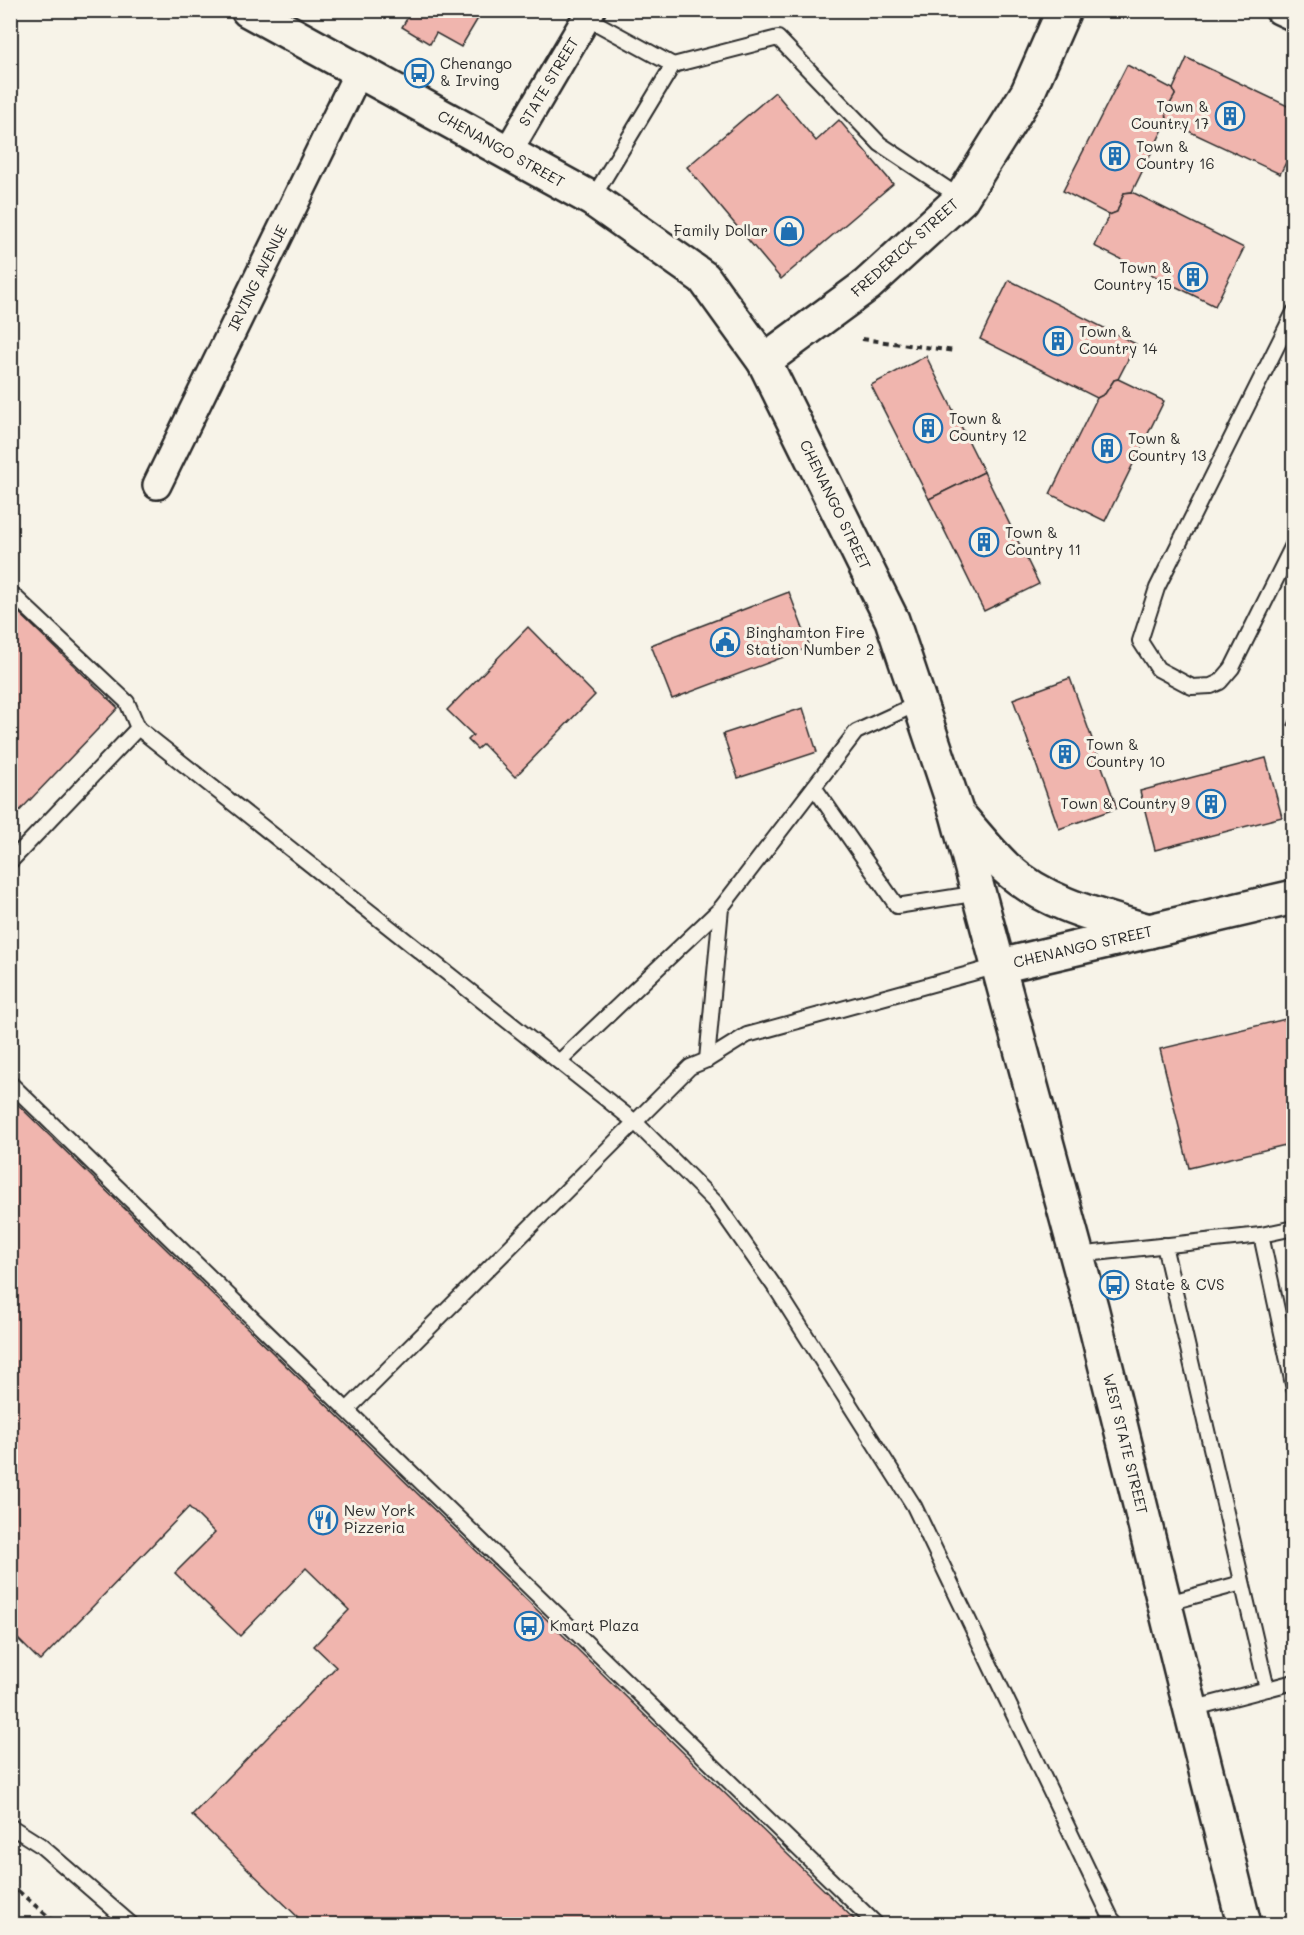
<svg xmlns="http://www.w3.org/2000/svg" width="1304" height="1935" font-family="Mali,sans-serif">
  <rect width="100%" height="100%" fill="#f7f3e8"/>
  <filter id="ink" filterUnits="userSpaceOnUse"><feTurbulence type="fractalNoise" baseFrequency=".0167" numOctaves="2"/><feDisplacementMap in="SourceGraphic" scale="12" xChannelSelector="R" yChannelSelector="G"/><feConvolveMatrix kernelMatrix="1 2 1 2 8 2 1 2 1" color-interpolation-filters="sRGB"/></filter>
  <g filter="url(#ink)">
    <g fill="#f0b5ae" stroke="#2b2b2b" stroke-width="1.5">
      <polygon points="412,10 483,10 461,47 436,33 430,44 402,27"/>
      <polygon points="1187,58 1294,109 1294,147 1280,174 1167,121 1166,111 1175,95 1173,89"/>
      <polygon points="1127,65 1173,89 1175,95 1166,111 1167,121 1132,192 1124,193 1117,212 1109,215 1063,191"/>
      <polygon points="775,92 816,141 839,120 893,184 781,279 687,167"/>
      <polygon points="1132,192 1244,248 1215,306 1094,246 1109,215 1117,212 1124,193"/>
      <polygon points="1009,280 1136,344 1118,379 1114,380 1105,394 1097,398 980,339"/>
      <polygon points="926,356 984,472 929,499 871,385"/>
      <polygon points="1118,379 1164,401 1105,521 1050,494 1097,398 1105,394 1114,380"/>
      <polygon points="984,472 1039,584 984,611 929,499"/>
      <polygon points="789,592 810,647 672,699 651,645"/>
      <polygon points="10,604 118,708 10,821"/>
      <polygon points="528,627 595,695 515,777 483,744 477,749 468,740 473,735 447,710"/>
      <polygon points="1070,678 1117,808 1059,829 1013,699"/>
      <polygon points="803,708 817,752 738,778 723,734"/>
      <polygon points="1294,713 1294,728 1288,725"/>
      <polygon points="1266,758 1282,817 1155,850 1140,791"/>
      <polygon points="1294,1017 1294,1143 1189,1168 1160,1049"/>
      <polygon points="10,1097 533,1606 859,1924 305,1924 192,1815 336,1667 314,1646 349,1610 306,1568 240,1636 175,1573 215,1533 189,1507 40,1661 10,1631"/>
    </g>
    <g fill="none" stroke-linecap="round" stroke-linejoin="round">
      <g stroke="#2b2b2b" stroke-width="18">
        <g id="service">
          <polyline points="587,18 673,65 778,38 880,144 961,198"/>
          <polyline points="592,199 673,65"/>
          <polyline points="1294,312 1157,588 1140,641 1158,669 1192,687 1211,686 1220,682 1232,668 1294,543"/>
          <polyline points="10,592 127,702 138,728 635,1122 716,1203 777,1290 914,1506 1111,1918 1116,1924"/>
          <polyline points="814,787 897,906 979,893"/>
          <polyline points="10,862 138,728"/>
          <polyline points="707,1060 721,908 856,732 919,703"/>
          <polyline points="559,1062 721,908"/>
          <polyline points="10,1083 876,1924"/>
          <polyline points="1261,1235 1294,1389"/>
          <polyline points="1164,1245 1267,1689"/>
          <polyline points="1077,1255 1261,1235 1294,1228"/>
          <polyline points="347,1410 690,1067 707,1060 747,1035 998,966"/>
          <polyline points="1164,1604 1242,1583"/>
          <polyline points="1191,1709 1294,1682"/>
          <polyline points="10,1826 40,1845 131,1924"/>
        </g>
      </g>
      <g stroke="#2b2b2b" stroke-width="32">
        <g id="minor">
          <polyline points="1279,10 1294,17"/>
          <polyline points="507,153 591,10"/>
          <polyline points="157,485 359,71"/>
        </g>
      </g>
      <g stroke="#2b2b2b" stroke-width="38">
        <g id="tertiary">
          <polyline points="248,10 592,199 704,278 764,361 892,620 957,814 1091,1307 1244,1924"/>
          <polyline points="764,361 867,285 961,199 1028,92 1064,10"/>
          <path d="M962 819C976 835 990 853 1006 868 1046 904 1098 916 1149 931"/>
          <polyline points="1000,966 1294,897"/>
        </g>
      </g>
      <g stroke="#2b2b2b" stroke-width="4" stroke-dasharray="6 4.5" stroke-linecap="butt">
        <polyline points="862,339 955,351"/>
        <polyline points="10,1884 57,1924"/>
      </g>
      <use href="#service" stroke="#f7f3e8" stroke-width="14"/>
      <use href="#minor" stroke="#f7f3e8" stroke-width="27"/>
      <use href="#tertiary" stroke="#f7f3e8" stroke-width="33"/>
    </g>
  </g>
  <defs>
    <g id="bus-ring" transform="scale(1.5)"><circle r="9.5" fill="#f7f3e8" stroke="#1f6fb2" stroke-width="1.5"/><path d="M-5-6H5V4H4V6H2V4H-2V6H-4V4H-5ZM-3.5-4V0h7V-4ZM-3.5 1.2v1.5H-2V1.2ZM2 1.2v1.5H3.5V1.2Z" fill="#1f6fb2"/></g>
    <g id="building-ring" transform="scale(1.5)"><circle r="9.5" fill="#f7f3e8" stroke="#1f6fb2" stroke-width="1.5"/><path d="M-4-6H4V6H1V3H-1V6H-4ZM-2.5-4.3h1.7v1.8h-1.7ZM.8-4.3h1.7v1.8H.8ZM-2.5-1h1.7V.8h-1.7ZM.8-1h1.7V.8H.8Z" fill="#1f6fb2"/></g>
    <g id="shop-ring" transform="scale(1.5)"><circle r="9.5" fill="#f7f3e8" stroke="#1f6fb2" stroke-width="1.5"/><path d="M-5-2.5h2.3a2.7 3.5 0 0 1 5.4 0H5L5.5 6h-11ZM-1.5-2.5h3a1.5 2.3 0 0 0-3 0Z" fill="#1f6fb2"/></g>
    <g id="civic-ring" transform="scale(1.5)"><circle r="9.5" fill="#f7f3e8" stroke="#1f6fb2" stroke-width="1.5"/><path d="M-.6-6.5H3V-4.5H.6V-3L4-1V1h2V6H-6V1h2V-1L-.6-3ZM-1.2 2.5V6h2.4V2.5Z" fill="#1f6fb2"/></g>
    <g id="restaurant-ring" transform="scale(1.5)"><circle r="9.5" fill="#f7f3e8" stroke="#1f6fb2" stroke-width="1.5"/><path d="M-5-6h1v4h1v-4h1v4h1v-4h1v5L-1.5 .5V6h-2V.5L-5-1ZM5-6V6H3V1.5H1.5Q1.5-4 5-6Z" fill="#1f6fb2"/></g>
  </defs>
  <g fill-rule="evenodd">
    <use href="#bus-ring" x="419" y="73"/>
    <use href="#building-ring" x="1230" y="116"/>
    <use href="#building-ring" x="1115" y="156"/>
    <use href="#shop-ring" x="789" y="231"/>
    <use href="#building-ring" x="1193" y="277"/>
    <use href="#building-ring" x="1058" y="341"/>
    <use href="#building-ring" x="928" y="428"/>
    <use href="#building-ring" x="1107" y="448"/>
    <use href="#building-ring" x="984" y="542"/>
    <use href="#civic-ring" x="725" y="642"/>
    <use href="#building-ring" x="1065" y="754"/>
    <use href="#building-ring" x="1211" y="804"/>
    <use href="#bus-ring" x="1114" y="1285"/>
    <use href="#restaurant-ring" x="323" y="1520"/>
    <use href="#bus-ring" x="529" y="1626"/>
  </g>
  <g text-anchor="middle" stroke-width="6" stroke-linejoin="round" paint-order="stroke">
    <g font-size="15" fill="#2b2b2b" stroke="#f7f3e8" text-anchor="start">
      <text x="440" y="69">Chenango<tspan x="440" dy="17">&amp; Irving</tspan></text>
      <text x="1209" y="112" text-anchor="end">Town &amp;<tspan x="1209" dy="17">Country 17</tspan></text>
      <text x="1136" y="152">Town &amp;<tspan x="1136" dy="17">Country 16</tspan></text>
      <text x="768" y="236" text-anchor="end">Family Dollar</text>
      <text x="1172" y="273" text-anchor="end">Town &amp;<tspan x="1172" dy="17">Country 15</tspan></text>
      <text x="1079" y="337">Town &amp;<tspan x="1079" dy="17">Country 14</tspan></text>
      <text x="949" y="424">Town &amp;<tspan x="949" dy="17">Country 12</tspan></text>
      <text x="1128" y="444">Town &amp;<tspan x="1128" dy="17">Country 13</tspan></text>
      <text x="1005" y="538">Town &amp;<tspan x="1005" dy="17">Country 11</tspan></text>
      <text x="746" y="638">Binghamton Fire<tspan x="746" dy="17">Station Number 2</tspan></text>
      <text x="1086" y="750">Town &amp;<tspan x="1086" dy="17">Country 10</tspan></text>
      <text x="1190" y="809" text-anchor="end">Town &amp; Country 9</text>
      <text x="1135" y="1290">State &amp; CVS</text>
      <text x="344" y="1516">New York<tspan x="344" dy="17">Pizzeria</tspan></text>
      <text x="550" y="1631">Kmart Plaza</text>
    </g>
    <g font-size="15" fill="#2b2b2b" stroke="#f7f3e8">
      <text transform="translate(549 82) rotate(-59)" y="5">STATE STREET</text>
      <text transform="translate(501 149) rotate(29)" y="5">CHENANGO STREET</text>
      <text transform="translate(905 248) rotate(-42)" y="5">FREDERICK STREET</text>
      <text transform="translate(258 278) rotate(-64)" y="5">IRVING AVENUE</text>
      <text transform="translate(835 505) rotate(64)" y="5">CHENANGO STREET</text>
      <text transform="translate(1083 947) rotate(-13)" y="5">CHENANGO STREET</text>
      <text transform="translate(1125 1444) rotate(76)" y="5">WEST STATE STREET</text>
    </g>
  </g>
  <rect width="1304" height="1935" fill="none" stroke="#f7f3e8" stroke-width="36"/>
  <rect x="18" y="18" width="1268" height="1899" fill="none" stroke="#2b2b2b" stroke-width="2" filter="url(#ink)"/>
</svg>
